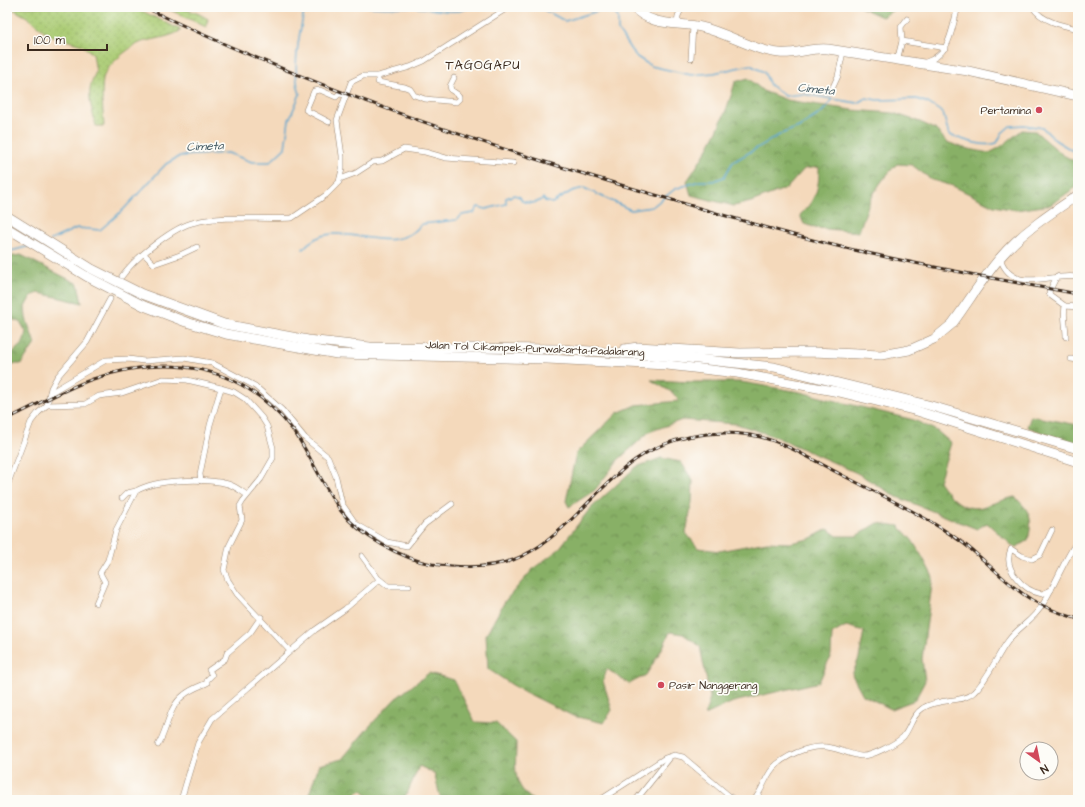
<svg xmlns="http://www.w3.org/2000/svg" width="1085" height="807" font-family="'Architects Daughter',sans-serif">
  <defs>
    <pattern id="grass-dots" width="8" height="8" patternUnits="userSpaceOnUse"><rect width="8" height="8" fill="#abcc75"/><path d="M2 2h.1M6 6h.1" fill="none" stroke="#94af65" stroke-width="1.8" stroke-linecap="round"/></pattern>
    <pattern id="forest-crowns" width="20" height="18" patternUnits="userSpaceOnUse"><rect width="20" height="18" fill="#88b066"/><path d="M2 6a3 3 0 1 1 6 0M12 15a3 3 0 1 1 6 0" fill="none" stroke="#708f53"/></pattern>
  </defs>
  <rect width="100%" height="100%" fill="#fdfcf7"/>
  <filter id="ink" filterUnits="userSpaceOnUse"><feTurbulence type="fractalNoise" baseFrequency=".025" numOctaves="2"/><feDisplacementMap in="SourceGraphic" scale="8" xChannelSelector="R" yChannelSelector="G"/><feConvolveMatrix kernelMatrix="1 2 1 2 8 2 1 2 1" color-interpolation-filters="sRGB"/></filter>
  <filter id="wash" filterUnits="userSpaceOnUse"><feTurbulence type="fractalNoise" baseFrequency=".012" numOctaves="4" result="noise"/><feDisplacementMap in="SourceGraphic" scale="16" xChannelSelector="R" yChannelSelector="G"/><feGaussianBlur stdDeviation="0.9" result="paint"/><feColorMatrix in="noise" values="0 0 0 0 0 0 0 0 0 0 0 0 0 0 0 0 0 1.4 0 .05"/><feComposite in="paint" operator="in"/></filter>
  <g filter="url(#wash)">
    <rect width="100%" height="100%" fill="#f4d9bb"/>
    <g fill="url(#grass-dots)" stroke="#737b4a">
      <path d="M9 7H134L181 30C174 36 155 39 146 41 133 43 105 66 103 79 101 94 103 111 104 126H96C91 105 85 92 96 72L93 54 82 45 49 35 27 17Z"/>
      <path d="M164 7C180 7 194 10 208 19L206 27Z"/>
    </g>
    <g fill="url(#forest-crowns)" stroke="#626d42">
      <polygon points="860,7 895,7 895,9 882,17"/>
      <path d="M748 78 763 91 787 100 852 110 893 113 920 122 935 129 947 142 964 148 989 153 999 148 1022 130 1035 131 1063 155 1078 163V186L1050 205 1016 210 994 206 953 186 932 180 912 165 897 164C874 187 869 201 859 232L817 228 804 224 800 215C816 199 819 190 819 167L804 169 787 188 751 202 734 206 691 195 687 181C708 151 726 118 735 82Z"/>
      <polygon points="21,255 78,284 82,303 39,293 31,296 25,307 26,318 35,344 21,364 11,364 8,357 23,343 26,332 21,323 7,317 7,257"/>
      <path d="M651 380 693 382H741L800 392 914 420 937 431 951 443 939 481C948 495 963 512 982 507 993 504 1003 499 1015 497 1031 512 1033 519 1028 540L1015 548 987 523 977 529 897 497 857 473 776 437 737 424 682 420 649 432 618 460 595 490 569 507 566 501 576 453 617 413 636 405 679 401 673 393Z"/>
      <polygon points="1031,416 1078,425 1078,445 1027,427"/>
      <polygon points="661,458 681,462 693,481 692,502 686,533 698,548 719,551 767,542 790,543 809,539 828,529 837,536 856,536 878,523 899,526 912,540 923,558 933,577 922,659 925,681 915,700 891,709 863,695 852,675 859,658 864,631 846,626 832,634 831,655 819,682 733,702 705,715 710,697 700,646 683,634 670,632 663,647 646,675 629,684 607,669 603,681 612,710 604,723 573,716 517,688 488,669 486,635 505,601 534,568 558,550 589,510 636,467"/>
      <path d="M429 673 454 680 475 722 496 723 516 742C516 767 511 784 533 800H441L434 773 419 766 406 796 391 800H373L362 790 342 800H307L319 765 342 759 367 729 395 699Z"/>
    </g>
    <g fill="none" stroke-linecap="round" stroke-linejoin="round">
      <g stroke="#54a4ce" stroke-width="1.5">
        <path d="M369 7C384 8 398 7 413 7 433 8 452 16 470 7"/>
        <path d="M539 7 565 21 601 10H610L618 17V30L631 50 637 57 651 66 691 75 714 73 750 65 764 72 770 85 785 96 803 94 857 103 866 98 877 100 917 99 928 103 943 113 949 135C963 139 982 148 997 143L1002 133 1010 126 1024 125 1043 128 1055 140 1078 154"/>
        <path d="M51 240 77 228 100 230 123 210 166 164 180 156 228 153 252 162H270L285 148 289 120 300 94C291 71 300 31 305 7"/>
        <path d="M303 249C335 210 388 264 422 224L456 220 462 215 474 213 478 207 486 209 506 204V198L514 195 520 197 522 201C530 204 537 204 543 198L545 201 552 203 572 191 584 188 631 210 652 207 675 189 699 181H713L724 177 733 162 781 134 799 127 821 113 833 99"/>
        <polyline points="7,252 30,246"/>
      </g>
    </g>
  </g>
  <g filter="url(#ink)">
    <g fill="none" stroke-linecap="round" stroke-linejoin="round">
      <g stroke="#98826c" stroke-width="6">
        <g id="street">
          <path d="M1033 7C1040 21 1064 26 1078 29"/>
          <polyline points="907,19 901,27 902,41 946,48"/>
          <polyline points="677,25 678,16 682,7"/>
          <polyline points="691,59 693,26"/>
          <polyline points="897,61 902,41"/>
          <path d="M926 62C951 54 951 30 958 7"/>
          <polyline points="378,76 378,82 405,87 410,89 414,95 425,99 457,102 460,99 460,96 451,90 450,86 454,78"/>
          <polyline points="832,89 838,76 843,52"/>
          <polyline points="329,122 306,110 314,91 320,90 336,97 339,94 346,95"/>
          <polyline points="340,179 356,173 373,162 382,161 404,149 425,152 446,158 513,163"/>
          <polyline points="144,254 154,264 180,255 197,247"/>
          <path d="M1000 258C1013 296 1050 272 1078 277"/>
          <path d="M122 276C135 258 174 226 196 222 227 215 261 220 292 218L326 195 339 182 342 169V156L337 120 351 82 363 76H378L410 67 424 61 509 7"/>
          <polyline points="1057,276 1049,292 1050,295 1065,306 1078,307"/>
          <path d="M1065 306C1063 317 1066 326 1066 337"/>
          <polyline points="1071,359 1078,360"/>
          <polyline points="50,393 106,360 128,359 144,361 184,358 212,363 255,386 282,410 305,438 328,457 336,477 342,504 356,524 387,542 407,546 425,524 452,504"/>
          <polyline points="47,405 85,404 99,396 122,393 163,379 187,380 217,387 234,392 245,399 262,418 267,426 273,448 273,458 261,479 243,501 240,506 242,520 229,546 224,570 228,580 237,594 290,651"/>
          <polyline points="201,481 200,474 210,425 221,388"/>
          <polyline points="7,486 31,422 38,413 47,405 51,388 57,377 87,342 110,299"/>
          <polyline points="122,498 127,493 136,491"/>
          <polyline points="362,556 378,578 388,586 409,586"/>
          <path d="M1051 590 1042 594C1023 591 1002 568 1011 549L1022 556 1032 559 1040 555 1052 530"/>
          <path d="M96 603 105 582 100 573 108 560 116 530 136 491C156 479 205 478 228 484 235 486 241 491 247 495"/>
          <path d="M158 745C168 729 168 707 184 695 191 689 200 686 207 683V680L212 675 209 670 225 659 227 653 250 633 261 617"/>
          <polyline points="181,800 198,743 212,719 315,630 345,609 379,580"/>
          <polyline points="600,800 665,758 674,755 683,757 734,800"/>
          <polyline points="636,800 669,759"/>
          <path d="M754 800C764 789 765 774 777 764 791 753 814 743 832 748 842 750 851 755 861 756 871 757 895 744 903 737 911 728 911 716 923 708 941 697 962 704 974 692 989 678 996 657 1008 641 1018 627 1033 621 1043 604 1056 583 1064 560 1078 540"/>
        </g>
      </g>
      <g stroke="#98826c" stroke-width="10">
        <g id="highway">
          <path d="M633 7C651 27 678 22 701 27 727 33 755 51 779 53 796 55 811 47 828 49L968 71 1078 96"/>
          <polyline points="7,216 92,269 142,294 224,324 308,340 370,347 561,349 678,357 774,367 928,405 1078,449"/>
          <polyline points="7,228 86,276 144,306 186,322 226,334 337,354 547,359 667,365 737,373 839,392 917,411 1078,462"/>
          <path d="M624 349 638 347 740 353 813 352 881 355 909 350 934 339 952 324C970 300 986 272 1007 250 1028 228 1053 212 1078 195"/>
        </g>
      </g>
      <use href="#street" stroke="#fff" stroke-width="5"/>
      <use href="#highway" stroke="#fff" stroke-width="9"/>
      <g stroke="#3b2a1e" stroke-width="3">
        <g id="rail">
          <path d="M144 7C307 86 478 144 652 194 713 212 774 231 837 246 916 265 997 279 1078 294"/>
          <path d="M7 419C35 406 64 389 93 379 168 353 241 364 292 429 300 439 306 451 312 462 321 478 330 496 341 511 359 535 402 559 432 564 460 568 487 569 513 560 539 550 560 531 579 512 597 494 614 475 635 460 667 437 711 429 750 435 783 440 812 460 842 475 883 496 926 516 963 543 987 561 1006 584 1032 600 1046 608 1062 614 1078 619"/>
        </g>
      </g>
      <use href="#rail" stroke="#fdfcf7" stroke-width="1.5" stroke-dasharray="4.5" stroke-linecap="butt"/>
    </g>
  </g>
  <g fill="#d1495b" stroke="#fdfcf7" stroke-width="1.5">
    <circle cx="1039" cy="110" r="4"/>
    <circle cx="661" cy="685" r="4"/>
  </g>
  <g text-anchor="middle" stroke-width="3.5" stroke-linejoin="round" paint-order="stroke">
    <g font-size="11" fill="#3b2a1e" stroke="#fdfcf7" text-anchor="end">
      <text x="1031" y="114">Pertamina</text>
      <text x="669" y="689" text-anchor="start">Pasir Nanggerang</text>
    </g>
    <g font-size="11" fill="#3b2a1e" stroke="#fdfcf7">
      <text transform="translate(535 348) rotate(2)" y="4">Jalan Tol Cikampek–Purwakarta–Padalarang</text>
    </g>
    <g font-size="12" font-style="italic" fill="#455b64" stroke="#fdfcf7">
      <text transform="translate(816 89) rotate(6)" y="4">Cimeta</text>
      <text transform="translate(205 146) rotate(-2)" y="4">Cimeta</text>
    </g>
    <g font-size="13" letter-spacing="1" fill="#3b2a1e" stroke="#fdfcf7">
      <text x="483" y="69">TAGOGAPU</text>
    </g>
  </g>
  <rect width="1085" height="807" fill="none" stroke="#fdfcf7" stroke-width="24"/>
  <g transform="translate(1039 761) rotate(147)"><circle r="19" fill="#fdfcf7" stroke="#afa8a0"/>
  <path d="M0-3L7 15L0 10L-7 15Z" fill="#d1495b"/>
  <text y="-6" font-size="11" font-weight="bold" text-anchor="middle" fill="#3b2a1e">N</text>
  </g>
  <path d="M28 44v6h79v-6" fill="none" stroke="#3b2a1e" stroke-width="2"/>
  <text x="34" y="44" font-size="12" fill="#3b2a1e" stroke="#fdfcf7" stroke-width="3" paint-order="stroke">100 m</text>
</svg>
